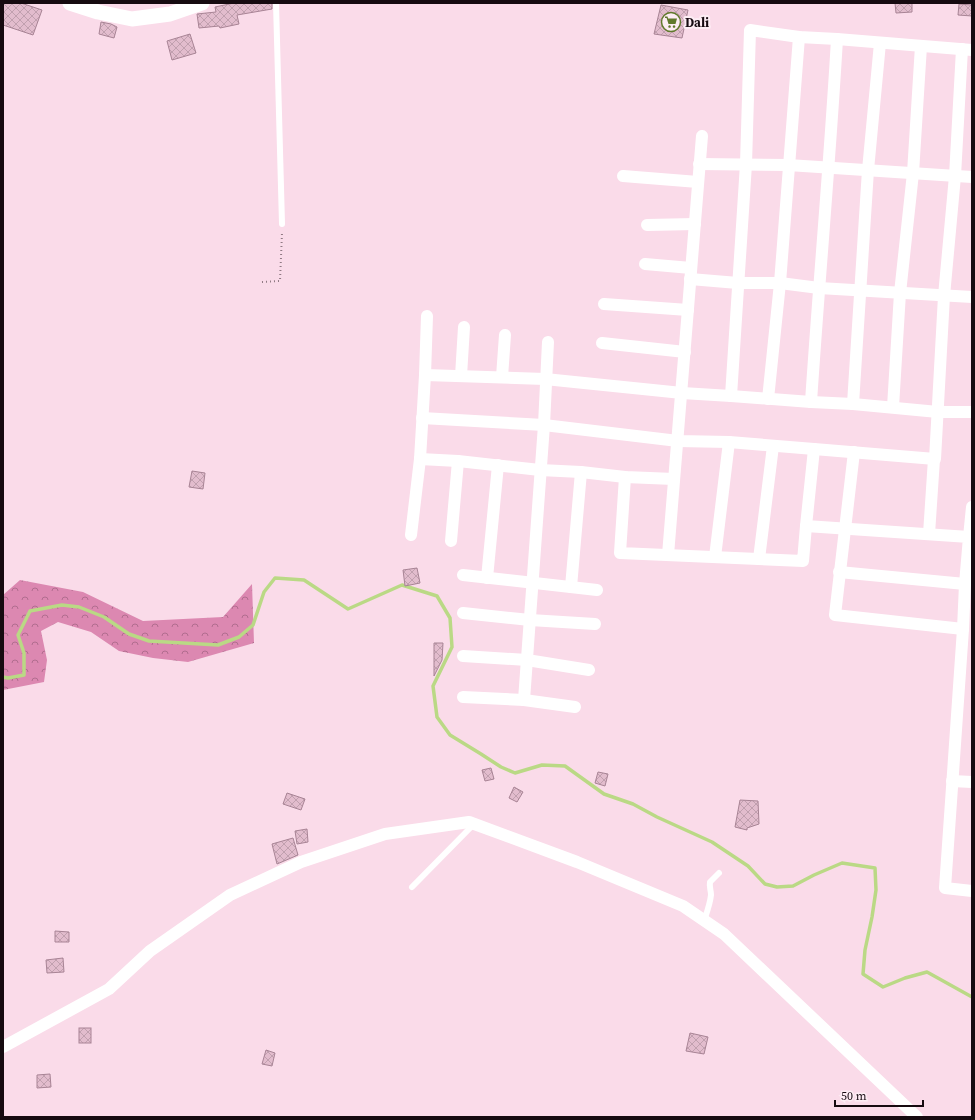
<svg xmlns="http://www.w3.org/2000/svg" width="975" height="1120" font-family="'Source Serif 4',serif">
  <defs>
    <pattern id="forest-crowns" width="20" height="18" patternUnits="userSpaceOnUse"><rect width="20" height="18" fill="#dc88b1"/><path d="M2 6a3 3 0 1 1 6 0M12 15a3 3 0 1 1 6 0" fill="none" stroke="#b16d8f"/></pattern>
    <pattern id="building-cross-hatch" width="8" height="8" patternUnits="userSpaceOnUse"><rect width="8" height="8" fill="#e2bccd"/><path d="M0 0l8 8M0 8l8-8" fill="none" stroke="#c1a0af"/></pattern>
  </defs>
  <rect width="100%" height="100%" fill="#fadbe9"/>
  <polygon fill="url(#forest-crowns)" points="20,580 83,592 143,621 223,617 252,584 254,643 188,662 153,658 119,651 91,632 58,622 41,631 47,660 44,682 3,690 3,595"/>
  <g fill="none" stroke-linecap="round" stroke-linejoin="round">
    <polyline stroke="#bad985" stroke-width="3.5" points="3,677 8,678 24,675 24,653 18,635 30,611 62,605 79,607 104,617 129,634 149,641 218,645 239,637 253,625 264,592 275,578 304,580 348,609 402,585 437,596 450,618 452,647 433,686 437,717 450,735 481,754 501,767 515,773 542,765 565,766 604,794 633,804 657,817 712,842 748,866 765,884 777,887 793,886 814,875 842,863 875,868 876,890 872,917 865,950 863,974 883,987 905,978 927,972 972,997"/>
  </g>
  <g fill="url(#building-cross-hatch)" stroke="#a88495">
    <polygon points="3,3 21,3 42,10 33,35 3,25"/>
    <polygon points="234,3 272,3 272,9 237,15 239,24 220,28 219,26 199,28 197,14 216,12 215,7"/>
    <polygon points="895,3 912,3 912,12 896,13"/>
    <polygon points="959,4 972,5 972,16 958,15"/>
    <polygon points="661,5 688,10 682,38 654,34"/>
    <polygon points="101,22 111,24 117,27 114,38 99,34"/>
    <polygon points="190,34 196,53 172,60 167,41"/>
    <polygon points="192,471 205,473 203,489 189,487"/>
    <polygon points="417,568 420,583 405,586 403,570"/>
    <polygon points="434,643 443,643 442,660 434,676"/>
    <polygon points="491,768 494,779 485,781 482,770"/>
    <polygon points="598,772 608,774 605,786 595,783"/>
    <polygon points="514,787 523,792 517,802 509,798"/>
    <polygon points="287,793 305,799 301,810 283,804"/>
    <polygon points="740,800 758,801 759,824 747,828 747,830 735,827"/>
    <polygon points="307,829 308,842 297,844 295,831"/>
    <polygon points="293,838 298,855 277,864 272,844"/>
    <polygon points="55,931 69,932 69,942 55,942"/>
    <polygon points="63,958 64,972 47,973 46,960"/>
    <rect x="79" y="1028" width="12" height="15"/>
    <polygon points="690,1033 708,1037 704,1054 686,1051"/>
    <polygon points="266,1050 275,1053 272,1066 262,1064"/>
    <polygon points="50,1074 51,1087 37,1088 37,1075"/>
  </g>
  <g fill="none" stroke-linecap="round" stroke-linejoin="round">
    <polyline stroke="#907a84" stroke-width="2" stroke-dasharray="1 3" stroke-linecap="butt" points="262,282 280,281 282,233"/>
    <g stroke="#fff" stroke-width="6">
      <polyline points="276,3 282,224"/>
      <polyline points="412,887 474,824"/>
      <path d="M704 921C707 912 710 904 711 895 711 890 709 887 710 882L719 873"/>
    </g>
    <g stroke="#fff" stroke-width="12">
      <polyline points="699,164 788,165 972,177"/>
      <polyline points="623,176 698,182"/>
      <polyline points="647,225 695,224"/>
      <polyline points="645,264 691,268"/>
      <polyline points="690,279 738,283 780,283 819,288 972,297"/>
      <polyline points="604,304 688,310"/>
      <polyline points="602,343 685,352"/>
      <polyline points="425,375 545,379 682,393 731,396 811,402 853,404 938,412 972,412"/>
      <polyline points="461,376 464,327"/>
      <polyline points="502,377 505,335"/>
      <polyline points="731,396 746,164 750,30 799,37 837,39 972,50"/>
      <polyline points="768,399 780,283 799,37"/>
      <path d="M811 402C819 281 830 160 837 39"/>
      <polyline points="853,404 868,170 880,43"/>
      <polyline points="893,407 900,293 913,173 921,46"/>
      <polyline points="422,418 544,425 678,441 729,442 814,449 806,526 969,537 965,584 963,629 945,888 972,891"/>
      <polyline points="814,449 935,459 944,296 955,176 962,49"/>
      <polyline points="854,452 835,615 963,629"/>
      <polyline points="420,459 458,461 540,470 581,472 625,477 674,479"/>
      <polyline points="625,477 620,553 803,561 806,526"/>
      <polyline points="972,507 969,537 972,537"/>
      <polyline points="929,534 934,459"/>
      <polyline points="411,535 420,459 425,375 427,316"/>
      <polyline points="451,541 458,461"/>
      <polyline points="668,555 702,136"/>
      <polyline points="715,557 729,442"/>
      <polyline points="759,559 773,446"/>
      <polyline points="839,572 965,584"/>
      <polyline points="463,575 597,590"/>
      <polyline points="487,578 498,465"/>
      <polyline points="571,587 581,472"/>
      <polyline points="463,613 530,620 595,624"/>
      <polyline points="463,656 527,660 589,670"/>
      <polyline points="463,697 524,700 575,707"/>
      <polyline points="524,700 544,425 548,342"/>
      <polyline points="952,781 972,782"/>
      <polyline points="3,1047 109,989 150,951 230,895 301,862 385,834 469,822 577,862 683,906 724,934 917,1117"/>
    </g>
    <polyline stroke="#fff" stroke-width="15" points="70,3 98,12 132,19 170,14 202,3"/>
  </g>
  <defs>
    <g id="supermarket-ring" transform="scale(1)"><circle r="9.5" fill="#fdedf4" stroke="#60792c" stroke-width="1.5"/><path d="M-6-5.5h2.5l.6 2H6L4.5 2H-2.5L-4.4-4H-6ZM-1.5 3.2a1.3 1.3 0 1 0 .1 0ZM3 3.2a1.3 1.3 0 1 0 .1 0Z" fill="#60792c"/></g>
  </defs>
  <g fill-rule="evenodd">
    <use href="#supermarket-ring" x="671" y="22"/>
  </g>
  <g text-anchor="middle" stroke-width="4" stroke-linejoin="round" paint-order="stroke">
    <g font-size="13" font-weight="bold" fill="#160a10" stroke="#fdedf4" text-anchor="start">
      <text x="685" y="27">Dali</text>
    </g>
  </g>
  <rect width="975" height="1120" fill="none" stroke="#160a10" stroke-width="8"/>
  <path d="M835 1100v6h88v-6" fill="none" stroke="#160a10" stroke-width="2"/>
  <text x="841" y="1100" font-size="12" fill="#160a10" stroke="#fdedf4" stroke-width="3" paint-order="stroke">50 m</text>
</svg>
